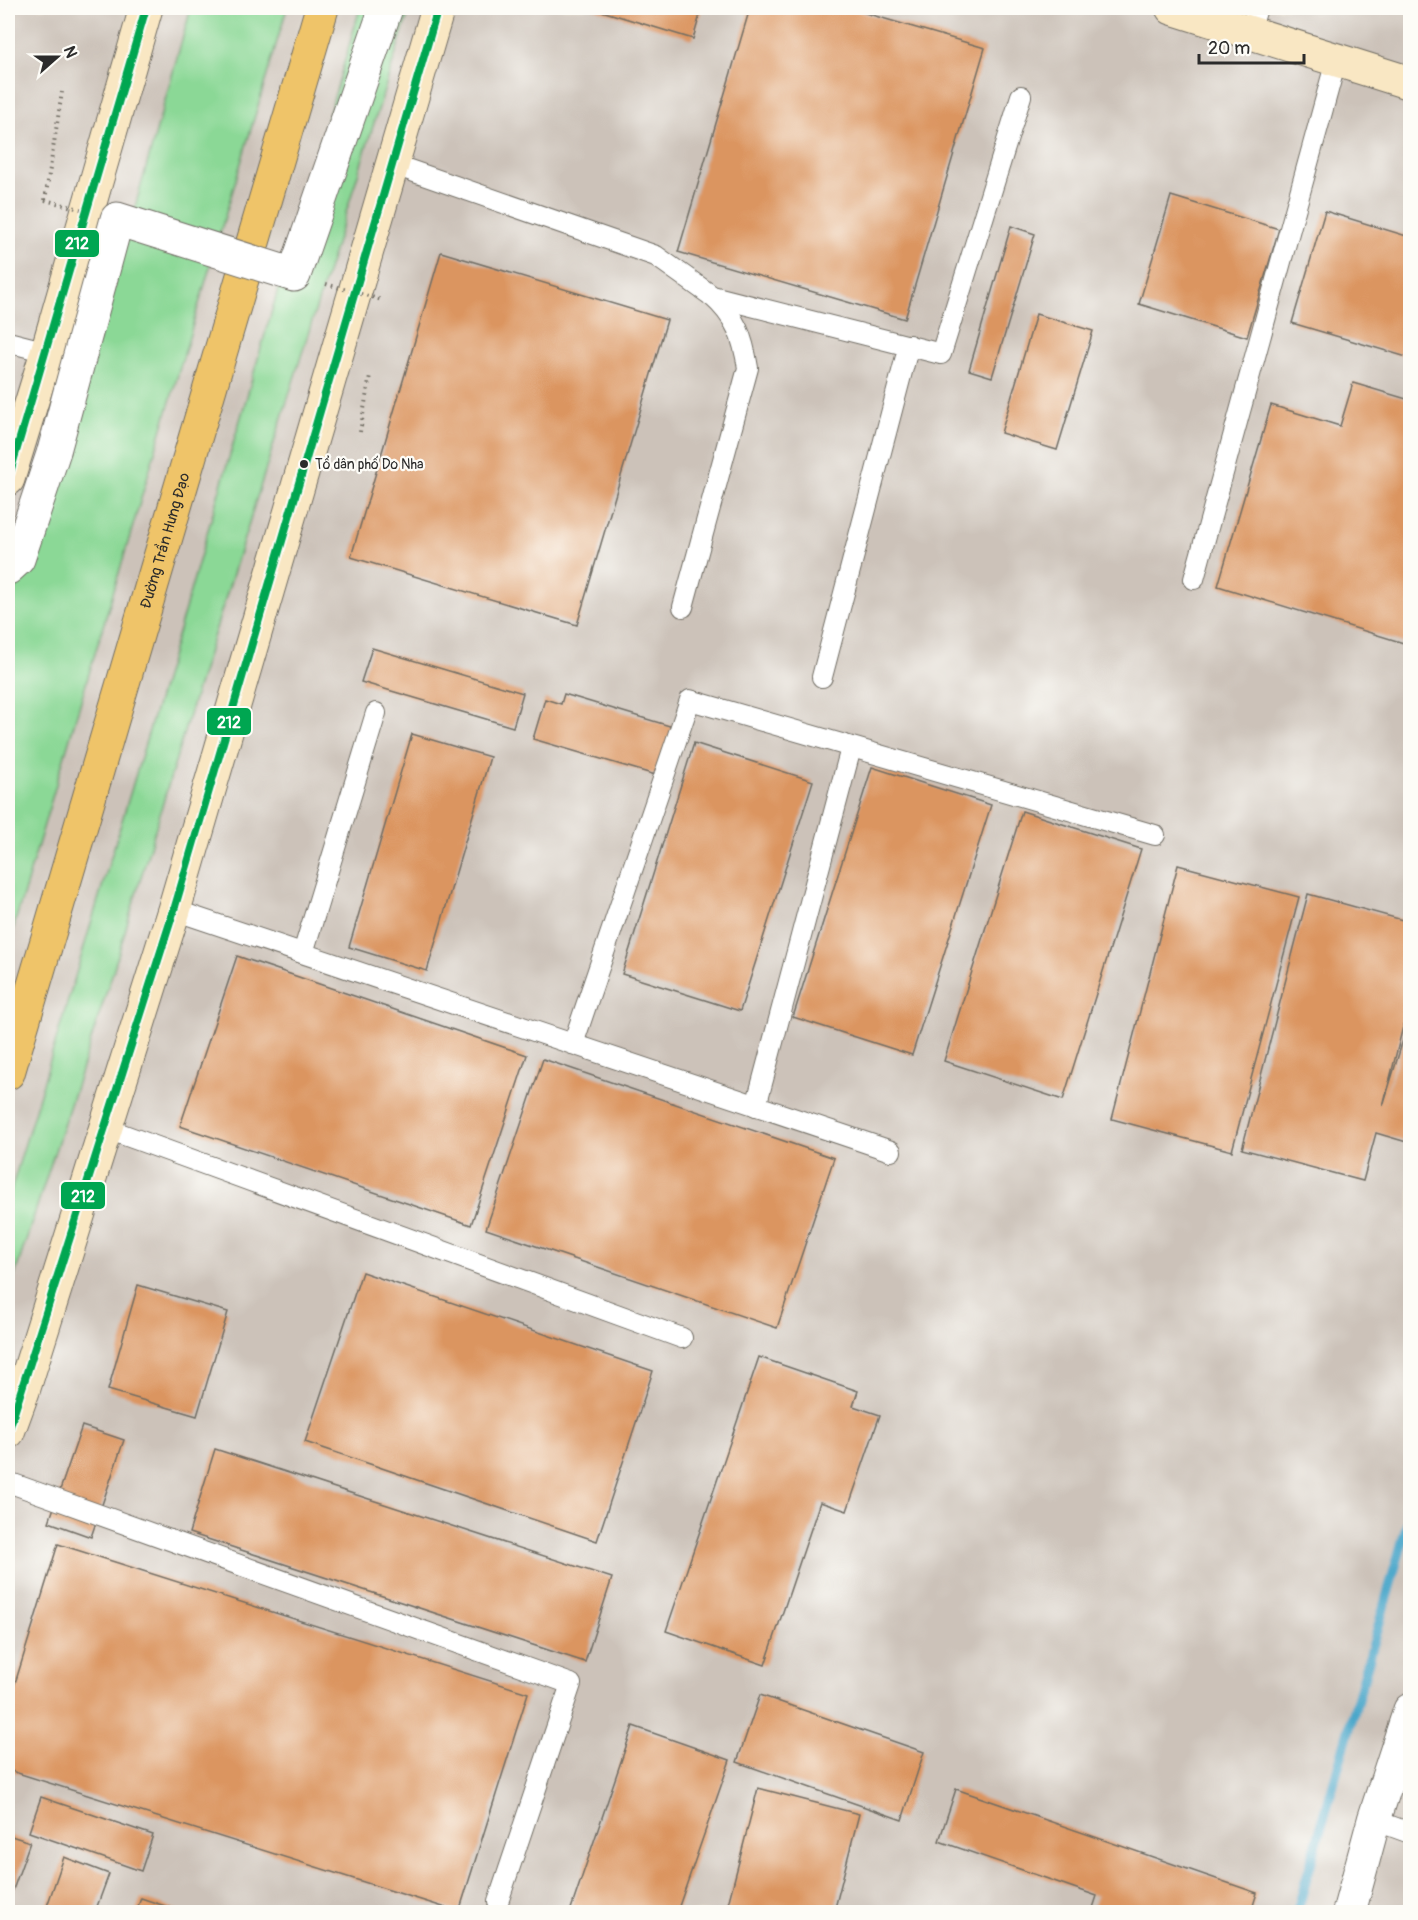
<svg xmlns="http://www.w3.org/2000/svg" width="1418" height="1920" font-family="Pangolin,sans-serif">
  <rect width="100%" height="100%" fill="#fdfcf7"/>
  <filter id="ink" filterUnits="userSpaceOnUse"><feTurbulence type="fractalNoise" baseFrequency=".0167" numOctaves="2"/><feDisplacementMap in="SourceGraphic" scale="12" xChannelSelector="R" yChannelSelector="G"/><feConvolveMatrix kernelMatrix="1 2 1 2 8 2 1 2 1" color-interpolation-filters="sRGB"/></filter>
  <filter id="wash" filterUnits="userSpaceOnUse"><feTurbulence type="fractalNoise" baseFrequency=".008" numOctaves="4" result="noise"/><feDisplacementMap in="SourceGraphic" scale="24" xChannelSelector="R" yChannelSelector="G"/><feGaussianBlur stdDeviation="1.35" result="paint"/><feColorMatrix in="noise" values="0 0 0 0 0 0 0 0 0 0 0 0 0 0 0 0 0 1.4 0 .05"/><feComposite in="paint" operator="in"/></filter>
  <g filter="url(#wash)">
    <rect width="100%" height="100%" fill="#f3e7cf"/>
    <rect fill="#ccc2b9" x="8" y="8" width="1402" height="1904"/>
    <g fill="#8bd896" stroke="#5b8260" stroke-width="1.5">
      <polygon points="191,8 287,8 8,946 8,613 91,363"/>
      <polygon points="360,8 374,8 283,288 300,293 399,8 410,8 192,705 113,972 8,1296 8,1200 169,664"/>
    </g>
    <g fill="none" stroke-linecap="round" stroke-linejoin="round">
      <polyline stroke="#4ca7ca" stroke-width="10" points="1297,1912 1410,1515"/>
    </g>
    <g id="blocks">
      <g fill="#db9560">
        <polygon points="592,8 702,8 693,39"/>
        <polygon points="750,8 848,8 985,48 905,319 678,252"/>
        <polygon points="1171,196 1279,229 1247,337 1139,304"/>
        <polygon points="1325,211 1410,237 1410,358 1292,323"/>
        <polygon points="1011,226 1035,234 992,377 969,370"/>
        <polygon points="441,252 667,320 577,625 351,557"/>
        <polygon points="1036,314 1093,331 1057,450 1001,433"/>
        <polygon points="1353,383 1410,400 1410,645 1218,586 1271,405 1340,426"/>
        <polygon points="372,648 523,693 513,727 361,682"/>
        <polygon points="564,694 673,727 659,776 533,739 545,699 561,704"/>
        <polygon points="412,734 490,757 427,971 349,947"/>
        <polygon points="694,743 813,781 740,1011 622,974"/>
        <polygon points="872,767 991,805 912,1055 793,1017"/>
        <polygon points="1022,811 1141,849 1063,1100 944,1061"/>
        <polygon points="1178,865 1299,897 1232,1151 1112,1119"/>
        <polygon points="1308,894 1410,922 1410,999 1383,1106 1410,1017 1410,1143 1376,1133 1363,1181 1242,1149"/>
        <polygon points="237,956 527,1055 471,1225 180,1126"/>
        <polygon points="543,1059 834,1158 777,1328 486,1229"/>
        <polygon points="362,1272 653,1371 597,1541 305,1442"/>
        <polygon points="138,1285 228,1312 197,1416 108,1390"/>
        <polygon points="759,1357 858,1391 853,1406 880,1415 847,1511 820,1502 765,1665 666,1631"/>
        <polygon points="82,1426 124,1440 91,1537 49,1522"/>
        <polygon points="215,1449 612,1578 585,1662 189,1533"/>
        <polygon points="58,1544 528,1693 459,1912 8,1770 8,1706"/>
        <polygon points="760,1695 924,1752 902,1820 737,1762"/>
        <polygon points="633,1726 730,1760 677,1912 570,1912"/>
        <polygon points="758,1788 859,1814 834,1912 726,1912"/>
        <polygon points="956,1789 1257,1893 1251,1912 1092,1911 1097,1896 939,1841"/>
        <polygon points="41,1797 153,1835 141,1871 29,1832"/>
        <polygon points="8,1835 30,1842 13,1890 8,1888"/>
        <polygon points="64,1857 109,1874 95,1912 45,1912"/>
        <polygon points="141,1898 183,1912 136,1912"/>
      </g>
    </g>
  </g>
  <g filter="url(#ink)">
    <use href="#blocks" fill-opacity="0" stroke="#716d64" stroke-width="1.5"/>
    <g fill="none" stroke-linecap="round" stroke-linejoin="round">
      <g stroke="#716d64" stroke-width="22">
        <g id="lane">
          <polyline points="1250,32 1257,8"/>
          <polyline points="392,164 656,256 712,296 941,354 1021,96"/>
          <polyline points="8,342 47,352"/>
          <polyline points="1194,579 1336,61"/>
          <path d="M683 607 748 368C743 337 736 317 712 296"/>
          <polyline points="822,677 909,345"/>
          <polyline points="174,910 891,1151"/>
          <polyline points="303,953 376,713"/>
          <polyline points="573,1044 690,700 1155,835"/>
          <polyline points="756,1106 851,748"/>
          <polyline points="105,1128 682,1338"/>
          <polyline points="8,1482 571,1684 498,1902"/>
          <polyline points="1374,1820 1410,1833"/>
        </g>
      </g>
      <g stroke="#716d64" stroke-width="35">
        <g id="street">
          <polyline points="8,568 18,559 54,451"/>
          <polyline points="1349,1912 1374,1820 1410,1710"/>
        </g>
      </g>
      <g stroke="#716d64" stroke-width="35">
        <g id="secondary">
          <polyline points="1172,8 1410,83"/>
          <polyline points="8,479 47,352 146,8"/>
          <polyline points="8,1432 23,1391 174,910 438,8"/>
        </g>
      </g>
      <g stroke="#716d64" stroke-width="35">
        <g id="highway">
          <path id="s1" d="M8 1073 322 8"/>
        </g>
      </g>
      <g stroke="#716d64" stroke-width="4" stroke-dasharray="1.5 4.5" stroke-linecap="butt">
        <polyline points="45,200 62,92"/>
        <polyline points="360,432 370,375"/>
      </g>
      <use href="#lane" stroke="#fff" stroke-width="20"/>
      <use href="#street" stroke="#fff" stroke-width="33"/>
      <use href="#secondary" stroke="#f9e7c3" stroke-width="33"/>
      <use href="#highway" stroke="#efc469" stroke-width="33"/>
      <g stroke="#716d64" stroke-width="35" stroke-linecap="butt">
        <polyline id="street-bridge" points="54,451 117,219 294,275 386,8"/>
      </g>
      <g stroke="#716d64" stroke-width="4" stroke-dasharray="1.5 4.5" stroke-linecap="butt">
        <polyline points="45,200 84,210"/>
        <polyline points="326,284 382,300"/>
      </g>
      <use href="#street-bridge" stroke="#fff" stroke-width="33"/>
      <g stroke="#fdfcf7" stroke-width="12">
        <g id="bus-1">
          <polyline points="8,479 146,8"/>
          <polyline points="8,1432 174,910 438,8"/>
        </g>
      </g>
      <use href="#bus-1" stroke="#00a651" stroke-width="8"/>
    </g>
  </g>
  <circle fill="#2b2b2b" stroke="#fdfcf7" stroke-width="2" cx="304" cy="464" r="5"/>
  <g text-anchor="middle" stroke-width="4.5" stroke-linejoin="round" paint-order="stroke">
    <g font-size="14" fill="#2b2b2b" stroke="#fdfcf7" text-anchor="start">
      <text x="315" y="469">Tổ dân phố Do Nha</text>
    </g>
    <g font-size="15" fill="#2b2b2b" stroke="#fdfcf7">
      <text dy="5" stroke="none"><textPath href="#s1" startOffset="555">Đường Trần Hưng Đạo</textPath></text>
    </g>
  </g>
  <g stroke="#fdfcf7" stroke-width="2">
    <rect x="54" y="229" width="46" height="29" rx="6" fill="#00a651"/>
    <rect x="206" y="707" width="46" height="29" rx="6" fill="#00a651"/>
    <rect x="60" y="1181" width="46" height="29" rx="6" fill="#00a651"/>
  </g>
  <g font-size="16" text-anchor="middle" font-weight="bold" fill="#fff">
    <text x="77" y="249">212</text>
    <text x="229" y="728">212</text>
    <text x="83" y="1202">212</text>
  </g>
  <rect width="1418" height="1920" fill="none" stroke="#fdfcf7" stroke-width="30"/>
  <g transform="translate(57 57) rotate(69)" stroke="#fdfcf7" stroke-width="4.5" paint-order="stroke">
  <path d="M0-4.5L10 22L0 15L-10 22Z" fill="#2b2b2b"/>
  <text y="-9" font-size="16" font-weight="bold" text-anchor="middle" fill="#2b2b2b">N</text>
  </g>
  <path d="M1199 54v9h105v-9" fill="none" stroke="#2b2b2b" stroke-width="3"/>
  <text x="1208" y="54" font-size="18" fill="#2b2b2b" stroke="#fdfcf7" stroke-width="4.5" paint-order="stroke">20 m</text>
</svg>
